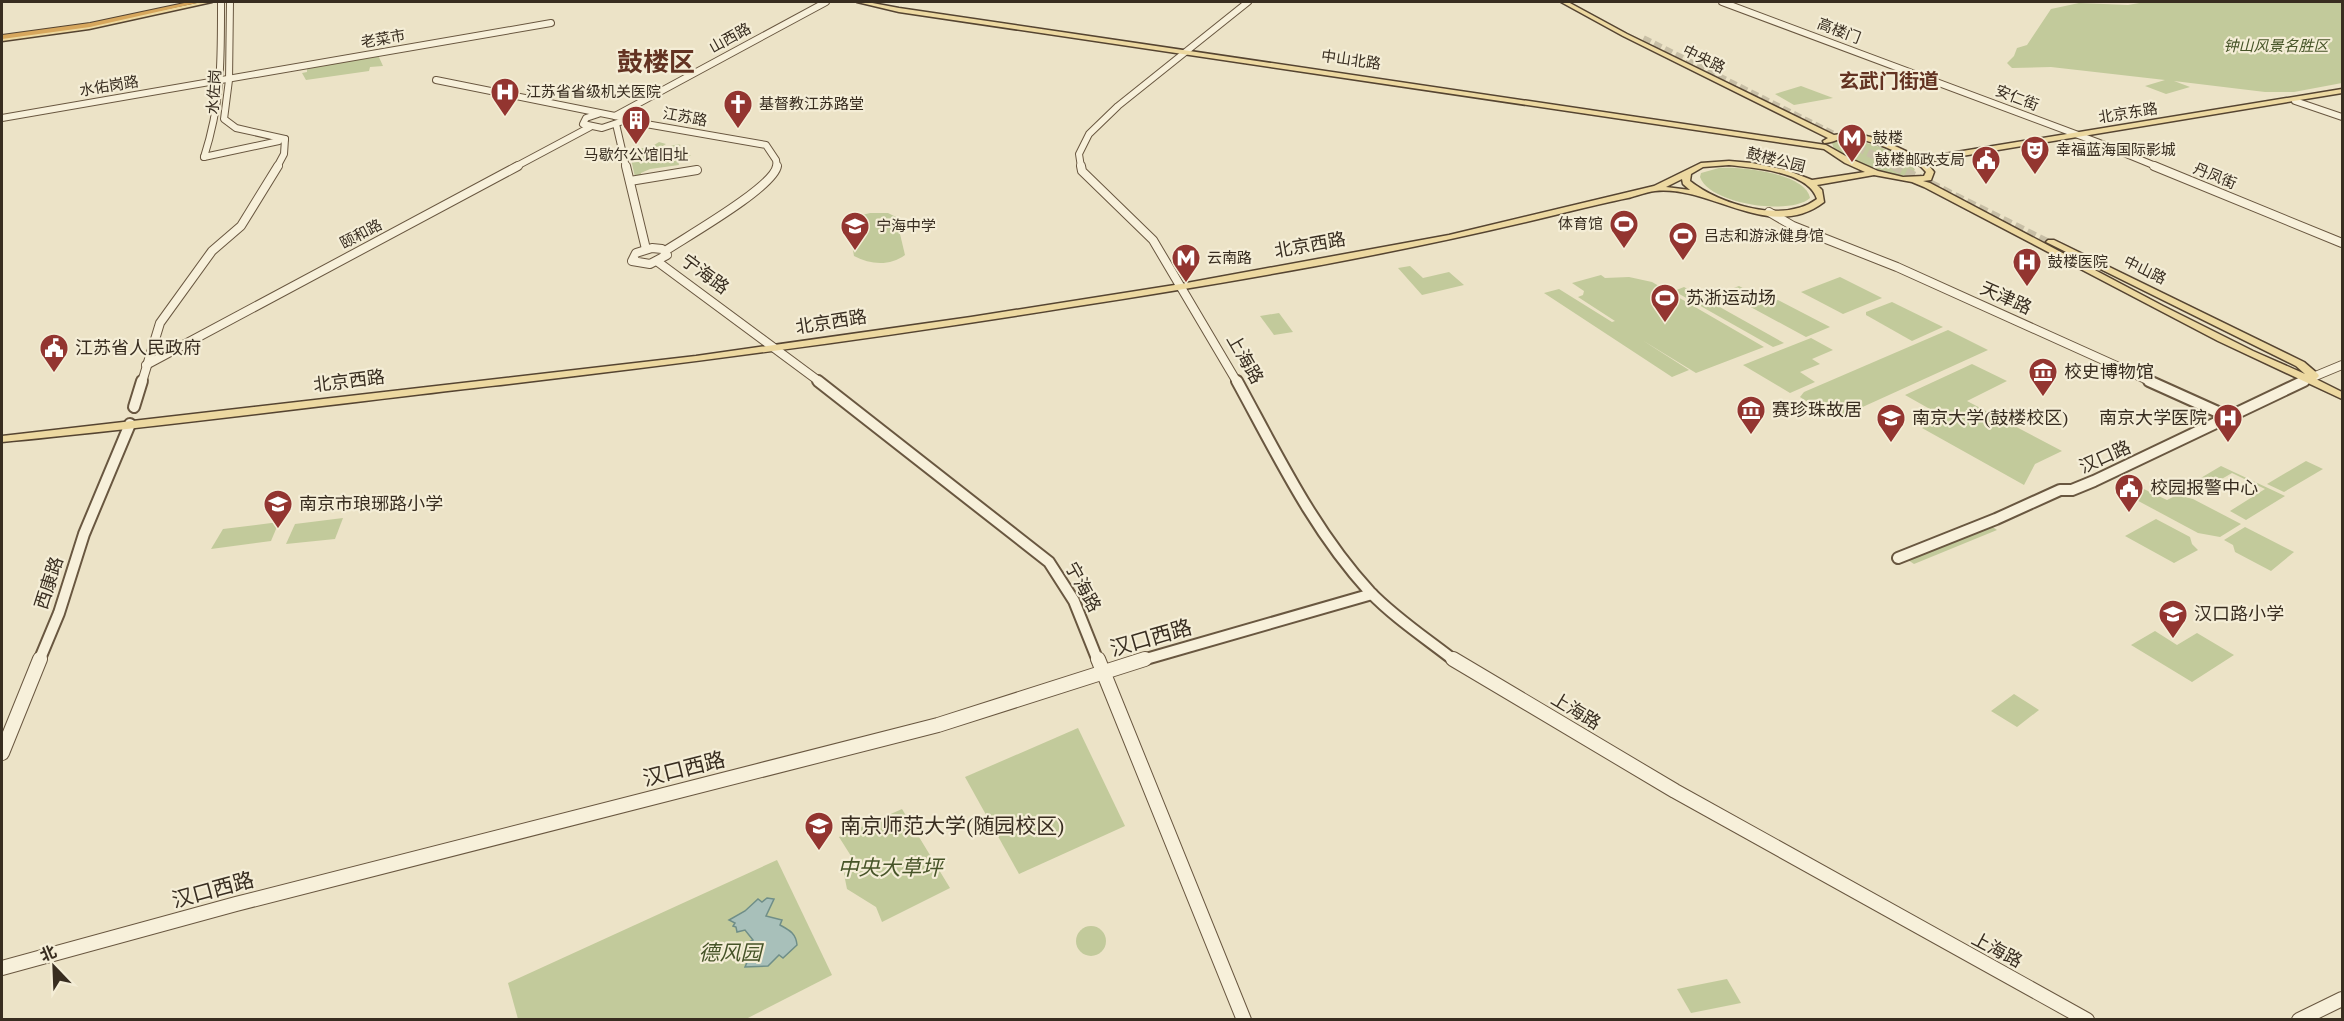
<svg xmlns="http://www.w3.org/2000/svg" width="2344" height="1021" font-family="'PT Serif','Noto Sans SC',serif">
  <rect width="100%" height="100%" fill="#ece3c7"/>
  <g fill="#c2ca9b">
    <polygon points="2145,2 2342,2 2342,83 2294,92 2265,92 2174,81 2190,87 2166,94 2145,86 2165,80 2051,67 2012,68 2007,63 2014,56 2017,48 2027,45 2051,9 2079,3 2128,5"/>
    <polygon points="378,55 383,66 370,67 369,71 306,80 302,73 307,72 307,69 301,70"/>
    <polygon points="1801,86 1833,98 1794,105 1775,94"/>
    <path d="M1840 139C1858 139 1909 152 1915 170 1897 187 1852 158 1834 149L1832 143Z"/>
    <path d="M659 142 666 144 661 147C669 149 673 143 681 145L673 150 686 152 691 156H677L679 165 650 169 641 173V176L635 177 629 150 651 147Z"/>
    <path d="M1719 168C1740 166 1805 173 1810 198 1790 216 1709 204 1700 177L1701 173Z"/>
    <path d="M870 213H888L896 217 905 255C890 266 871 265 854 256L848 222 854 217Z"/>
    <polygon points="1410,266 1423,278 1449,272 1464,285 1422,295 1398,268"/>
    <polygon points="1601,275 1605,278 1629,277 1652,282 1764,347 1696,373 1642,340 1689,370 1672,377 1544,293 1559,289 1612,322 1615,321 1578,297 1583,295 1584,291 1572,283"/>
    <polygon points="1840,277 1882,298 1843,314 1801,292"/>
    <polygon points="1739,286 1770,303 1778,300 1830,327 1806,337 1723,292"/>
    <polygon points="1684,287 1784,343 1773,347 1674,291"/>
    <polygon points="1892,302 1943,327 1912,341 1866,315 1866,312"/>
    <polygon points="1279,313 1293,332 1274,335 1260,316"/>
    <polygon points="1948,330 1988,350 1845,415 1825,413 1800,397 1804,392"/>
    <polygon points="1811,338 1833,350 1812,359 1820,364 1800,372 1815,382 1790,393 1743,365"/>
    <polygon points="1972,364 2007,381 1967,401 2062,451 2035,464 2024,485 1922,428 1944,417 1905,395"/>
    <polygon points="2306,461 2323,469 2284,492 2267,484"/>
    <polygon points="2221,466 2285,496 2246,520 2230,511 2265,489 2232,473 2206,488 2194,482"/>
    <polygon points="2129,482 2167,500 2177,495 2193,499 2241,524 2220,537 2198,533 2116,489"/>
    <polygon points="343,518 335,539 286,544 295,524"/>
    <polygon points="2156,519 2190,537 2192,544 2198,550 2174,563 2125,536"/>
    <polygon points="279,522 271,541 211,549 223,529"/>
    <polygon points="1991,526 1997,530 1914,564 1908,560"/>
    <polygon points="2245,527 2294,552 2271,571 2235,552 2233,545 2224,540"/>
    <polygon points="2155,631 2177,645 2197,633 2234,655 2192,682 2131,645"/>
    <polygon points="2014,694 2039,710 2017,727 1991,711"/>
    <polygon points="1078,728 1125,826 1019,874 965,777"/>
    <polygon points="902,809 950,888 882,922 876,907 847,889 844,874 851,856 839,837"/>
    <polygon points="777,860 832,975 744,1020 518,1019 508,983"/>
    <circle cx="1091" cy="941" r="15"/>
    <polygon points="1727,979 1741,1003 1691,1013 1677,989"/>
  </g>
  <path fill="#a8c0ba" stroke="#6f8e88" stroke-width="1.5" d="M767 898 774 899 766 916 782 920 780 925C789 930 796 933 797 945L783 958 779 955 768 966 745 967 752 951 748 949 749 942 753 940 745 930 737 932 736 927 733 926 735 923 729 920 745 911 758 899 762 902Z"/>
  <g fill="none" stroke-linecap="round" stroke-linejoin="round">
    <polyline stroke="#c8bfa6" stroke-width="8" stroke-dasharray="8 4" stroke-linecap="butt" points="1643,39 1897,167"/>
    <polyline stroke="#c8bfa6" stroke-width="9" stroke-dasharray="9 4.5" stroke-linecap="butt" points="1894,166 2060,249"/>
    <g stroke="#695740" stroke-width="8">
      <g id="secondary-far3">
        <polyline points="230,2 229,80 224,119 236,128 285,139"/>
        <polyline points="1722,2 2097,142 2158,167"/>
        <polyline points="436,80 620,117 623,120 766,145 776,160 777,167"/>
        <polyline points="2295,101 2342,117"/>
        <polyline points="598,114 586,118 583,124 602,128 620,122"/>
        <polyline points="615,116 826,2"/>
        <polyline points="2,118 551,23"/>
        <polyline points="616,124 626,167"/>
        <path d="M204 157C222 101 221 60 221 2"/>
        <polyline points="204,157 279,141"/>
        <polyline points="277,167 284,154 285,139"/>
        <polyline points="515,167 590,127"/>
        <polyline points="1081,167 1079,154 1089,134 1118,106 1248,2"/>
      </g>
    </g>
    <g stroke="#695740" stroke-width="10">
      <g id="secondary-far2">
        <polyline points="626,166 646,249"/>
        <polyline points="1081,166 1082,171 1153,240 1237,382"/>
        <polyline points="2154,166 2342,243"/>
        <polyline points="630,181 697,170"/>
        <polyline points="1769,212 1793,226 1897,267 2152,382"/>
        <polygon points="652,248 662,249 667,255 650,264 632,261 636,253"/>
        <path d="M665 251C686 237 774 187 777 166"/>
        <polyline points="658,262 820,382"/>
        <polyline points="146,365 518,166"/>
        <polyline points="142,382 160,323 212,251 241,226 278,166"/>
        <polyline points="2301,382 2342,365"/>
      </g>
    </g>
    <g stroke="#695740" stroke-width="14">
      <g id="secondary-far1">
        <polyline points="818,381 1049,562 1074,601 1098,661"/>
        <path d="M1237 381C1277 454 1313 530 1370 592 1395 618 1427 639 1455 661"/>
        <polyline points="2149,381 2229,417"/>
        <polyline points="134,407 142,381"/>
        <polyline points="1898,558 1996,519 2060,490 2072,490 2094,481 2304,381"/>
        <polyline points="39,661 59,613 84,534 130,424"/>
        <polyline points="1139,661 1372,594"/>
      </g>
    </g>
    <g stroke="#695740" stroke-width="16">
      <g id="secondary">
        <polyline points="1098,659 1244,1020"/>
        <polyline points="1453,659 1675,791 2087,1020"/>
        <polyline points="2,753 40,659"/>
        <polyline points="2,968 236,904 938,725 1145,659"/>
        <polyline points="2299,1020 2342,999"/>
      </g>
    </g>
    <g stroke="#554431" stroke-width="3">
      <g id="primary">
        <polygon points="202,2 212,2 89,29 2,41 2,37 89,25"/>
        <path d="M857 2H867L899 8 1826 145 1851 159 1878 171 1903 177 1924 176 1926 172C1915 157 1867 137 1847 138 1839 138 1832 143 1824 143L1823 141 1828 138 1623 36 1561 2H1568L1627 34 1834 135C1865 129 1893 145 1920 158L2342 89V93L1926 162 1934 172 1931 180 1923 181 1930 183 2163 306 2253 351 2305 374 2296 366 2046 242 2048 240H2054L2304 362 2318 374 2319 376 2316 379 2342 392V399L2218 341 1924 187 1912 182 1874 175 1817 185 1822 190 1824 202C1770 243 1711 185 1655 191 1646 192 1636 196 1628 198 1603 203 1579 209 1555 215 1396 254 1234 282 1071 307 885 337 697 362 509 384 340 403 171 426 2 442V436L696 356 971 317 1181 284 1449 235 1654 186 1701 163 1729 161 1752 163 1786 170 1812 180 1865 172 1845 163 1824 149 899 12ZM1729 165C1754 168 1808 171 1817 199 1784 224 1720 205 1690 181L1691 174 1703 167ZM1682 179 1683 184 1690 190 1666 187Z"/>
      </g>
    </g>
    <g stroke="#554431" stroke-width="2">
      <polygon id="highway" points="189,2 201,2 90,27 2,39 2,35 90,23"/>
    </g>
    <use href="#secondary-far3" stroke="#f7f0da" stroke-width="6"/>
    <use href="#secondary-far2" stroke="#f7f0da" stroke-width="8"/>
    <use href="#secondary-far1" stroke="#f7f0da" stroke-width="10"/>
    <use href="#secondary" stroke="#f7f0da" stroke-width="14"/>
    <use href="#primary" fill="#edd9a1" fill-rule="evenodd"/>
    <use href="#highway" fill="#d7a75d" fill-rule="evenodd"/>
  </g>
  <defs>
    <g id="hospital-pin" transform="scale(1.5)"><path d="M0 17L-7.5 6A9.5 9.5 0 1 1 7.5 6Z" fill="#933530" stroke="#f4edd6"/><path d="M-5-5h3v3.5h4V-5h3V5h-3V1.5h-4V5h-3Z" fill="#fff"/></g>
    <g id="church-pin" transform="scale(1.5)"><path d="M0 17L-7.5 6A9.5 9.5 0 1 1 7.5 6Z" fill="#933530" stroke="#f4edd6"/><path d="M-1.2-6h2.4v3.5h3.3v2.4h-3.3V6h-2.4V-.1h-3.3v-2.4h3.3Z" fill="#fff"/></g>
    <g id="building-pin" transform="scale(1.5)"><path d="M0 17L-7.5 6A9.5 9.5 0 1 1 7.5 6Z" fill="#933530" stroke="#f4edd6"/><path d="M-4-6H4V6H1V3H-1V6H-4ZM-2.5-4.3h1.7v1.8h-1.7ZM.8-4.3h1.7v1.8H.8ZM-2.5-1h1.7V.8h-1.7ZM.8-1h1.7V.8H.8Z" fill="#fff"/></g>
    <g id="metro-pin" transform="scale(1.5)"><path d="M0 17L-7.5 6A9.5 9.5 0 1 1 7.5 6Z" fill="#933530" stroke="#f4edd6"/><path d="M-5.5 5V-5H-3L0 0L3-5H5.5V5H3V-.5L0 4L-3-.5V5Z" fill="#fff"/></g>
    <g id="theatre-pin" transform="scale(1.5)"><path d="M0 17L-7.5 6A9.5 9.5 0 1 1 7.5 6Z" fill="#933530" stroke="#f4edd6"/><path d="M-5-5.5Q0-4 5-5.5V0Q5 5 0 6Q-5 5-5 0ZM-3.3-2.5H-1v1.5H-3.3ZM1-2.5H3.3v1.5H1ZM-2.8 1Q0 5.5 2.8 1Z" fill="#fff"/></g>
    <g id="civic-pin" transform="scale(1.5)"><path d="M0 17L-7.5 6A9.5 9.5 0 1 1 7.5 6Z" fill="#933530" stroke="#f4edd6"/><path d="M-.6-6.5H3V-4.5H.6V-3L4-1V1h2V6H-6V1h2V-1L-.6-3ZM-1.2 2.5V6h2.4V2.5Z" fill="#fff"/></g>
    <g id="stadium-pin" transform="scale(1.5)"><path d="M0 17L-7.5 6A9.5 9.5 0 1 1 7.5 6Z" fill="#933530" stroke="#f4edd6"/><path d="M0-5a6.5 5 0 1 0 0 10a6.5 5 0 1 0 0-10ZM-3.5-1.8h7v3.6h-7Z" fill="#fff"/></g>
    <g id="school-pin" transform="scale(1.5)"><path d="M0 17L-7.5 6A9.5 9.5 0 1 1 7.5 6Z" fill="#933530" stroke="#f4edd6"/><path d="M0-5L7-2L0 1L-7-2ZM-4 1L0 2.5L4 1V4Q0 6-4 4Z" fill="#fff"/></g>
    <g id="museum-pin" transform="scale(1.5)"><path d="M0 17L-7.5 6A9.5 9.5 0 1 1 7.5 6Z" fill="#933530" stroke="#f4edd6"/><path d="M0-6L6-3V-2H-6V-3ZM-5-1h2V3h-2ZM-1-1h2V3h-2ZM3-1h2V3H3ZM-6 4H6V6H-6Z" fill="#fff"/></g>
    <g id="university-pin" transform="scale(1.5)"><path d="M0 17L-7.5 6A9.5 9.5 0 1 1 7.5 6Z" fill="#933530" stroke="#f4edd6"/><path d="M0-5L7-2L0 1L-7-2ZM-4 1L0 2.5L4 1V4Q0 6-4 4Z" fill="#fff"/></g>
  </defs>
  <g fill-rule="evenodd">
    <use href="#hospital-pin" x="505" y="92"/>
    <use href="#church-pin" x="738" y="104"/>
    <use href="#building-pin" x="636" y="120"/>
    <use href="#metro-pin" x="1852" y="138"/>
    <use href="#theatre-pin" x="2035" y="150"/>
    <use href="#civic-pin" x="1986" y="160"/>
    <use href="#stadium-pin" x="1624" y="224"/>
    <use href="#school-pin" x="855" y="226"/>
    <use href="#stadium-pin" x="1683" y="236"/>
    <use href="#metro-pin" x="1186" y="258"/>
    <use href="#hospital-pin" x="2027" y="262"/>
    <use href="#stadium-pin" x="1665" y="298"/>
    <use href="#civic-pin" x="54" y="348"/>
    <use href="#museum-pin" x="2043" y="372"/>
    <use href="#museum-pin" x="1751" y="410"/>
    <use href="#university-pin" x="1891" y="418"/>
    <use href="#hospital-pin" x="2228" y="418"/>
    <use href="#civic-pin" x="2129" y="488"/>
    <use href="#school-pin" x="278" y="504"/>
    <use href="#school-pin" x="2173" y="614"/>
    <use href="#university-pin" x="819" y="826"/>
  </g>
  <g text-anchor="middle" stroke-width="4.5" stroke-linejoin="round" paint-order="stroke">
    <g font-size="15" fill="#382d20" stroke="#f4edd6">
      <text transform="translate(1839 31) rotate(21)" y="5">高楼门</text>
      <text transform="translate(730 38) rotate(-29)" y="5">山西路</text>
      <text transform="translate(383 39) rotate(-10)" y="5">老菜市</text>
      <text transform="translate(1704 59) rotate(26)" y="5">中央路</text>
      <text transform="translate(1351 60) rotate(8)" y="5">中山北路</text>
      <text transform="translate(109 86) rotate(-9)" y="5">水佑岗路</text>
      <text transform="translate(214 92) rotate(-86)" y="5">水佐岗</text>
      <text transform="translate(2017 98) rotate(21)" y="5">安仁街</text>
      <text transform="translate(2128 113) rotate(-9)" y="5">北京东路</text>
      <text transform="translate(685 117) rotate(10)" y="5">江苏路</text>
      <text transform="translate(1776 160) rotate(14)" y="5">鼓楼公园</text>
      <text transform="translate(2215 176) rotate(22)" y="5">丹凤街</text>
      <text transform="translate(361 234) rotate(-28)" y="5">颐和路</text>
      <text transform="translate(2145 270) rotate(26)" y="5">中山路</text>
    </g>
    <g font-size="15" font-style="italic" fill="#465428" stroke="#f4edd6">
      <text x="2276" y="51">钟山风景名胜区</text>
    </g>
    <g font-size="15" fill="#382d20" stroke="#f4edd6" text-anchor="start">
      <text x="526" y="97">江苏省省级机关医院</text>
      <text x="759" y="109">基督教江苏路堂</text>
      <text x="1873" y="143">鼓楼</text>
      <text x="2056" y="155">幸福蓝海国际影城</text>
      <text x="636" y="160" text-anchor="middle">马歇尔公馆旧址</text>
      <text x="1965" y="165" text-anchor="end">鼓楼邮政支局</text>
      <text x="1603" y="229" text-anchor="end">体育馆</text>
      <text x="876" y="231">宁海中学</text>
      <text x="1704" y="241">吕志和游泳健身馆</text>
      <text x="1207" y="263">云南路</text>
      <text x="2048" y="267">鼓楼医院</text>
    </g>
    <g font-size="18" fill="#382d20" stroke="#f4edd6">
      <text transform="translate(1310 245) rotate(-10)" y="6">北京西路</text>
      <text transform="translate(705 274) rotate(36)" y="6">宁海路</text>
      <text transform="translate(2006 298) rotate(24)" y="6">天津路</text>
      <text transform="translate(831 322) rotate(-9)" y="6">北京西路</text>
      <text transform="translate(1245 359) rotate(60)" y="6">上海路</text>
      <text transform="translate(349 381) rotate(-7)" y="6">北京西路</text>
      <text transform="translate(2105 457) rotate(-24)" y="6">汉口路</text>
      <text transform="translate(49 583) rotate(-72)" y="6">西康路</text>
      <text transform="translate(1083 587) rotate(61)" y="6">宁海路</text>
      <text transform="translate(1576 711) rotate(31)" y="6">上海路</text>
      <text transform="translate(1997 950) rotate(28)" y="6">上海路</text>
    </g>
    <g font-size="18" fill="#382d20" stroke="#f4edd6" text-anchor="start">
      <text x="1686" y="304">苏浙运动场</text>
      <text x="75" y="354">江苏省人民政府</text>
      <text x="2064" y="378">校史博物馆</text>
      <text x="1772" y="416">赛珍珠故居</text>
      <text x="1912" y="424">南京大学(鼓楼校区)</text>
      <text x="2207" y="424" text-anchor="end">南京大学医院</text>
      <text x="2150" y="494">校园报警中心</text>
      <text x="299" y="510">南京市琅琊路小学</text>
      <text x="2194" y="620">汉口路小学</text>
    </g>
    <g font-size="20" font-weight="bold" fill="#633322" stroke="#f4edd6">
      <text x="1889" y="88">玄武门街道</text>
    </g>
    <g font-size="21" fill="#382d20" stroke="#f4edd6">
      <text transform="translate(1151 638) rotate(-16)" y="7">汉口西路</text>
      <text transform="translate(684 769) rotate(-14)" y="7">汉口西路</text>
      <text transform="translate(213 890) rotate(-15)" y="7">汉口西路</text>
    </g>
    <g font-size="21" fill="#382d20" stroke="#f4edd6" text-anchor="start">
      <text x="840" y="833">南京师范大学(随园校区)</text>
    </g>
    <g font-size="21" font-style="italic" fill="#465428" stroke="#f4edd6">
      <text x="890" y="875">中央大草坪</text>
      <text x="730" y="960">德风园</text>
    </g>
    <g font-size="26" font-weight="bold" fill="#633322" stroke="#f4edd6">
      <text x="656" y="71">鼓楼区</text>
    </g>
  </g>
  <rect width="2344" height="1021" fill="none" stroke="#382d20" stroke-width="6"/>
  <g transform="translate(54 967) rotate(337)" stroke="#f4edd6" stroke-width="4.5" paint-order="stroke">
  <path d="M0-4.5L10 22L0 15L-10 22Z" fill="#382d20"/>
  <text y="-9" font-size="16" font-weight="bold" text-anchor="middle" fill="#382d20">北</text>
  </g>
</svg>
